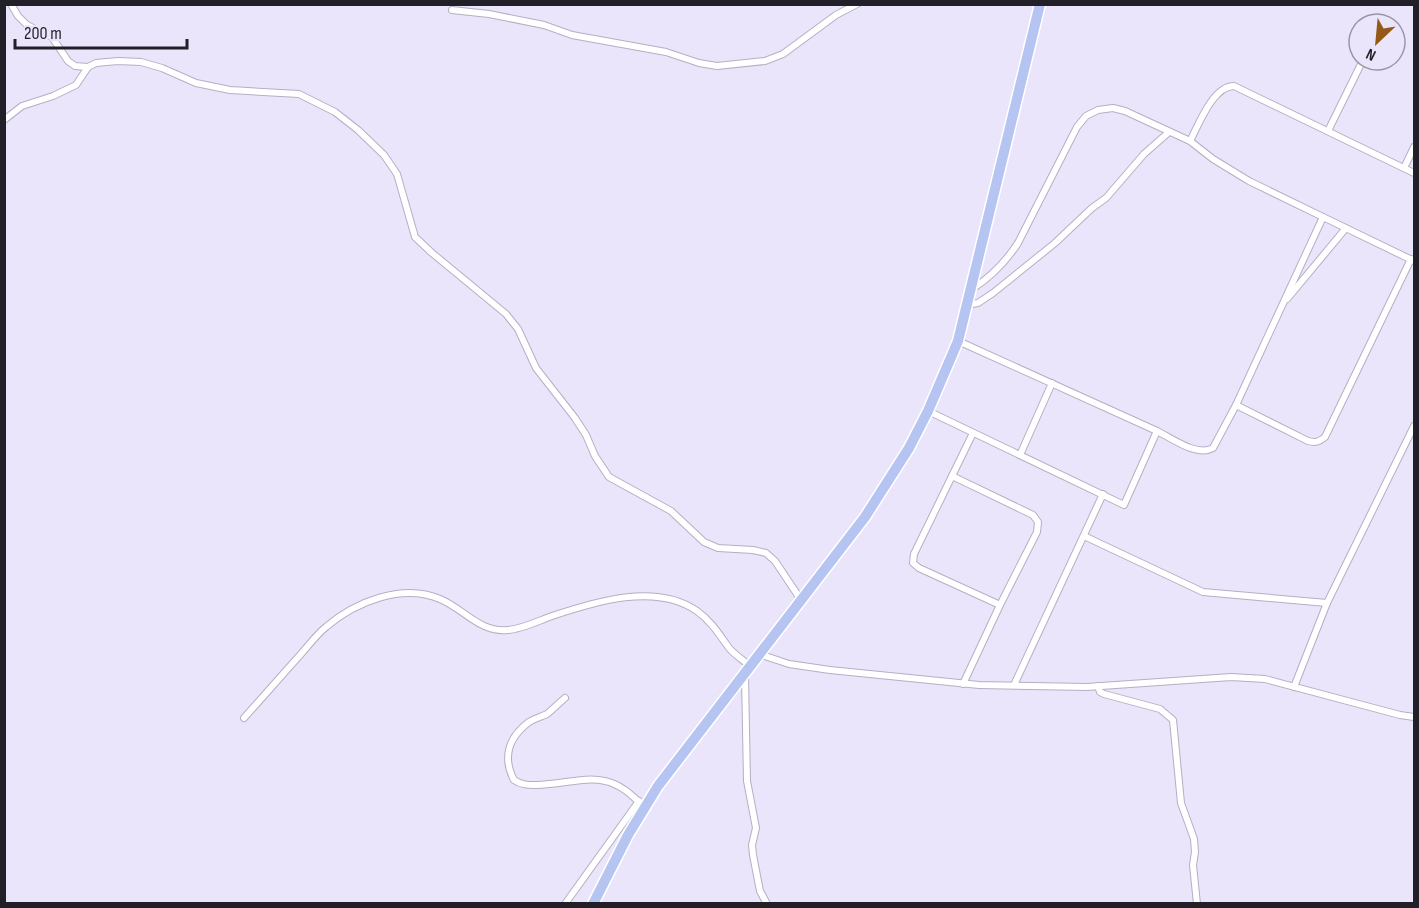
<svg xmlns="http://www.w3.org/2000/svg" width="1419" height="908" font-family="'Sofia Sans Condensed',sans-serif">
  <rect width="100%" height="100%" fill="#eae5fb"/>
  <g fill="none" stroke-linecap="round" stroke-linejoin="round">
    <g stroke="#b5afc4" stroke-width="8">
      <g id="street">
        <polyline points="11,4 18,16 27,25 52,37 68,61 75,66 88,67"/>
        <polyline points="452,10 489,14 544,25 572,35 666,52 699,63 717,66 765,61 783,54 836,15 857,4"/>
        <polyline points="4,120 22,106 53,96 76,85 88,67 96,63 118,61 141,62 162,68 196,83 230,90 299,94 335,112 358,130 384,155 397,174 415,237 432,253 506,314 518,329 536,368 575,418 586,435 595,456 609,477 671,511 704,542 718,548 753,550 766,553 775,561 801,600"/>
        <polyline points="1328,131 1360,66"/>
        <path d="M1190 141C1199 124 1213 86 1234 86L1414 173"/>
        <polyline points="1404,168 1414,147"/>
        <path d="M972 289C991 277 1005 263 1018 243L1077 127 1086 116 1098 110 1113 108 1125 111 1190 141 1213 159 1249 181 1323 217"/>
        <polyline points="1287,299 1346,228"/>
        <polyline points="966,305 978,303 993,293 1055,243 1092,208 1106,198 1144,154 1169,132"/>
        <path d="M1236 405 1308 441C1315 443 1319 442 1325 437L1411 259"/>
        <polyline points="928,411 1124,505 1157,431 958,341"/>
        <path d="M1157 431C1173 439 1197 457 1213 448L1236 405 1323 217 1414 261"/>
        <polyline points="1020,455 1052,383"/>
        <polygon points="952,476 1033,515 1038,522 1037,532 1000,605 919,568 913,563 914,554"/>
        <polyline points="952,476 973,433"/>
        <polyline points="1084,536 1203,592 1327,603"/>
        <polyline points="759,654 789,664 830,670 979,685 1087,687 1231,677 1265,679 1400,715 1414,717"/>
        <polyline points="745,676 747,781 756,828 752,845 753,855 760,891 767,904"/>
        <polyline points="963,684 1000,605"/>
        <polyline points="1014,685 1103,494"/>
        <polyline points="1098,686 1100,692 1104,694 1160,709 1173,720 1181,803 1194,839 1195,852 1193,865 1197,904"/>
        <polyline points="1294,687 1327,603 1414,426"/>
        <path d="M565 698C559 703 553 709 547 714 541 717 535 718 529 722 509 737 502 757 514 780 521 785 528 785 536 785 583 783 608 765 644 808"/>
        <path d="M244 718C263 697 282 675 301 654 309 645 317 634 326 627 355 602 402 583 440 599 464 609 480 633 508 630 522 629 538 621 552 616 594 602 656 582 697 611 711 621 719 634 729 648 735 655 743 660 750 666"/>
        <polyline points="565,904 639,801"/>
      </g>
    </g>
    <g stroke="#fff" stroke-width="13">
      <polyline id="highway" points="593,904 628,835 658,786 865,517 909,448 928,411 958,341 1040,4"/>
    </g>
    <use href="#street" stroke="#fff" stroke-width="6"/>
    <use href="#highway" stroke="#b6c4f2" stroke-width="10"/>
  </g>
  <rect width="1419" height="908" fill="none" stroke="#211f27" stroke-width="12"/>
  <g transform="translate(1377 42) rotate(206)"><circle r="28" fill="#eae5fb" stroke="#9a96a6" stroke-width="1.5"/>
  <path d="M0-4.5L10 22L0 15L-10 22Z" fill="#945818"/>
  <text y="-9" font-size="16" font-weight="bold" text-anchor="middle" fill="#211f27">N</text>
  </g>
  <path d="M15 39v9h172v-9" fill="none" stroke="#211f27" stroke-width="3"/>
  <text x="24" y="39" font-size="18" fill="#211f27" stroke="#eae5fb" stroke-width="4.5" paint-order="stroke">200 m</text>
</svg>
